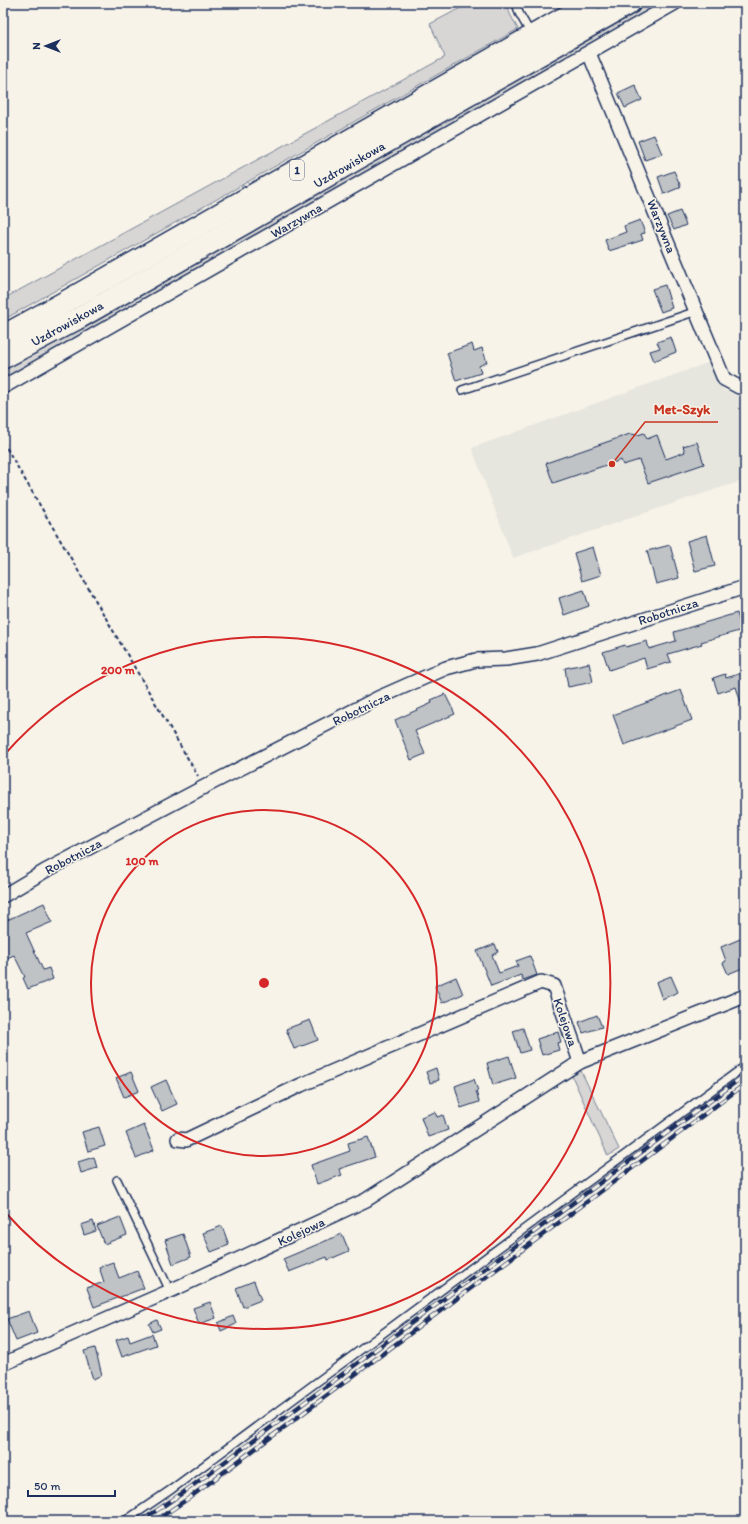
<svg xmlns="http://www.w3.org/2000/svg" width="748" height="1524" font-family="Itim,sans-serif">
  <rect width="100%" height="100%" fill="#f7f3e8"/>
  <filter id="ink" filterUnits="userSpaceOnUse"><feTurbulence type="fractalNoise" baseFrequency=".025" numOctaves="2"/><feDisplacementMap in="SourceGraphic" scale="8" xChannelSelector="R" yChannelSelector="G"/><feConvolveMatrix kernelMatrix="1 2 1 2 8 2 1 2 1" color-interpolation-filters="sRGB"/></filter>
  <g filter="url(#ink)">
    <polygon fill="#e6e5de" points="710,362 723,390 739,396 745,412 745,480 698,495 513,558 472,448"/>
    <g fill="#d7d6d4" stroke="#798299">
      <polygon points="470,3 507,3 510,14 518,29 3,320 3,299 445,57 430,24"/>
      <polygon points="649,3 662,3 562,64 3,380 3,369"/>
      <polygon points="581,1071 619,1149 608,1156 572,1076"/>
    </g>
    <g fill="#c0c3c5" stroke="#1b2f5e">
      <polygon points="635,85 642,100 625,108 618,93"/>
      <polygon points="654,135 662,154 645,160 638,141"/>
      <polygon points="674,171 681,187 664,194 658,177"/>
      <polygon points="680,211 686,225 674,230 667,216"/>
      <polygon points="640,220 645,233 641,234 643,240 609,251 605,240 626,232 624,226"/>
      <polygon points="665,285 672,308 661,312 652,289"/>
      <polygon points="671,337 676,352 654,361 650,351 660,348 657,342"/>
      <polygon points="472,344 474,351 482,348 487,362 479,366 481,373 456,381 447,353"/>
      <polygon points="644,433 647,439 657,435 666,459 685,452 683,446 697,442 704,464 648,483 639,460 623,465 621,460 553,483 546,463 630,434 638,435"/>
      <polygon points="707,535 715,566 695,571 687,541"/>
      <polygon points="670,545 679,578 656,584 647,551"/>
      <polygon points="593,547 601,575 582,581 574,553"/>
      <polygon points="584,590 589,606 564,615 559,598"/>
      <polygon points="737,613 742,630 701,642 702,644 668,654 671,662 647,669 644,658 609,670 603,652 625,645 626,647 647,641 649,649 676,641 674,632"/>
      <polygon points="589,663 593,682 568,687 565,668"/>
      <polygon points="745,672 745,709 743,709 736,687 718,693 713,678 725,674 726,678"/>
      <polygon points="681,690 692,720 624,745 613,715"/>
      <polygon points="445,694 455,714 415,731 425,754 411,760 395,720 432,703 431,700"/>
      <polygon points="44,903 52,922 26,933 43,970 49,968 53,979 28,989 23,978 25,977 14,955 7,958 3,950 3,922"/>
      <polygon points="745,937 745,967 728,974 723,963 726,961 721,947"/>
      <polygon points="495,944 498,952 492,955 499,973 518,966 516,961 530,956 537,975 523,980 521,975 491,986 477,951"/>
      <polygon points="671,976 678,992 662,999 656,982"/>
      <polygon points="456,977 463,994 442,1003 435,986"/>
      <polygon points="597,1015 602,1027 583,1033 579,1022"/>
      <polygon points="310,1020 318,1040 294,1049 286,1029"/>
      <polygon points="523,1028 530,1050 520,1053 513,1031"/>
      <polygon points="558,1032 561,1042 557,1043 559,1050 542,1055 537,1039"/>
      <polygon points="509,1056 516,1078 493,1085 487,1063"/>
      <polygon points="436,1068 439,1080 430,1083 426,1072"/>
      <polygon points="131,1072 139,1091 124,1097 116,1078"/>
      <polygon points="474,1079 478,1091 476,1091 479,1102 461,1108 455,1086"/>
      <polygon points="166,1080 177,1104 162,1111 151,1087"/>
      <polygon points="435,1112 437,1117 443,1115 448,1130 428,1137 421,1117"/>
      <polygon points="144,1125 154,1150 136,1158 126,1133"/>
      <polygon points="99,1127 105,1146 88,1151 82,1132"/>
      <polygon points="368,1137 375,1157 339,1169 342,1175 317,1184 311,1165 350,1151 348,1143"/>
      <polygon points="94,1157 97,1168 81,1173 78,1162"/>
      <polygon points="120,1217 127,1235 104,1244 97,1226"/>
      <polygon points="93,1221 96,1231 84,1235 81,1225"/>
      <polygon points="222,1226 229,1245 211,1252 203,1233"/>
      <polygon points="183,1234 191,1257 173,1264 165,1240"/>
      <polygon points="342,1234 349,1251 328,1260 327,1257 289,1272 283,1259"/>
      <polygon points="113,1262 119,1278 137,1271 144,1288 94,1307 87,1288 104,1282 99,1267"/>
      <polygon points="254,1281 261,1300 243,1307 236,1288"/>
      <polygon points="210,1302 216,1318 199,1324 193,1308"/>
      <polygon points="29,1311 37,1333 16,1341 7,1319"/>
      <polygon points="233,1316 236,1324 221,1331 218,1323"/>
      <polygon points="157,1320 161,1329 153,1332 149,1324"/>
      <polygon points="152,1334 156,1345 122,1357 116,1340 128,1336 130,1342"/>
      <polygon points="95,1348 102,1375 93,1379 84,1351"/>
    </g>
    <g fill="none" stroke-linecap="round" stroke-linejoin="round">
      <g stroke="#1b2f5e" stroke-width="10">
        <g id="lane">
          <polyline points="516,3 519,13 531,34"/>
          <polyline points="462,390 697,311"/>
          <polyline points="117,1180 170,1291"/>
          <polyline points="125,1521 172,1489 745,1066"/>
        </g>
      </g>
      <g stroke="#1b2f5e" stroke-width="16">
        <g id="street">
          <polyline points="589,53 724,379 739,387 745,386"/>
          <polyline points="3,387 675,3"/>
          <polyline points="3,896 45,871 204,787 378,698 446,668 476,660 506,659 537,654 745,587"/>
          <polyline points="178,1139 186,1140 301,1085 541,982 554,986 580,1062"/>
          <polyline points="3,1364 170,1291 366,1200 580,1062 745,996"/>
        </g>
      </g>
      <g stroke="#1b2f5e" stroke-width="24">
        <g id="primary">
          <polyline points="3,336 65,302 590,3"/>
          <polyline points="3,358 77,319 630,3"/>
        </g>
      </g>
      <polyline stroke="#1b2f5e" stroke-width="2" stroke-dasharray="4 3" stroke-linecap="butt" points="3,442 198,776"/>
      <use href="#lane" stroke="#f7f3e8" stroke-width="7"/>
      <use href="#street" stroke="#f7f3e8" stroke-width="13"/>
      <use href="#primary" stroke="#f7f3e8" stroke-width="21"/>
      <g stroke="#1b2f5e" stroke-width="4.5">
        <g id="rail">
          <polyline points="141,1521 184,1492 745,1075"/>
          <polyline points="155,1521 189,1498 745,1084"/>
        </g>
      </g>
      <use href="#rail" stroke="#f7f3e8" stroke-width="3" stroke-dasharray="9" stroke-linecap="butt"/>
    </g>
  </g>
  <g fill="none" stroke="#d62828" stroke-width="2">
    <circle cx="264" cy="983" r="173"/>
    <path d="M5 754A346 346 0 1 1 5 1212"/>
  </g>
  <g text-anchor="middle" stroke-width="3" stroke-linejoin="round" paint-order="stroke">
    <rect fill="#f7f3e8" stroke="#5d6a87" stroke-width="1" x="290" y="160" width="14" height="20" rx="3"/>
    <g font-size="12" font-weight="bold" fill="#1b2f5e">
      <text x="297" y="174">1</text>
    </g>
    <g font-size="13" fill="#1b2f5e" stroke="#f7f3e8">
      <text transform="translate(349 164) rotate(-30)" y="5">Uzdrowiskowa</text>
      <text transform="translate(296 220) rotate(-30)" y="5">Warzywna</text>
      <text transform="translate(662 226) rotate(68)" y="5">Warzywna</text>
      <text transform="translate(67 323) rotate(-29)" y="5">Uzdrowiskowa</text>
      <text transform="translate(668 611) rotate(-18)" y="5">Robotnicza</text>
      <text transform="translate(361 708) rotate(-26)" y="5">Robotnicza</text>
      <text transform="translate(73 856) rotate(-28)" y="5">Robotnicza</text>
      <text transform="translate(566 1022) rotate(71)" y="5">Kolejowa</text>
      <text transform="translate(301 1231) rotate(-25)" y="5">Kolejowa</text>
    </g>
  </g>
  <circle cx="264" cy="983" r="6" fill="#d62828" stroke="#f7f3e8" stroke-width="2"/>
  <g font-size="12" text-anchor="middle" font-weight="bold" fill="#d62828" stroke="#f7f3e8" stroke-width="3" stroke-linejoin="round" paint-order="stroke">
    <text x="118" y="674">200 m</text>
    <text x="142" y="865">100 m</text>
  </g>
  <path fill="none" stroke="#c8321e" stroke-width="1.5" d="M612 464L645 422H718"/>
  <circle fill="#c8321e" stroke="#f7f3e8" stroke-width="1.5" cx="612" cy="464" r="4"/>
  <g font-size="14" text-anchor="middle" font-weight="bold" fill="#c8321e" stroke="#f7f3e8" stroke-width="3" stroke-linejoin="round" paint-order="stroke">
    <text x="682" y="414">Met-Szyk</text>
  </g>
  <rect width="748" height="1524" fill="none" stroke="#f7f3e8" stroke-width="16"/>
  <rect x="8" y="8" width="732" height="1508" fill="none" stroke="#1b2f5e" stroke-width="1.5" filter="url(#ink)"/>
  <g transform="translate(46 46) rotate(270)" stroke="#f7f3e8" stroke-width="3" paint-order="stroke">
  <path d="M0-3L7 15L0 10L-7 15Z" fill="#1b2f5e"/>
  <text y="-6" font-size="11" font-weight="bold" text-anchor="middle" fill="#1b2f5e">N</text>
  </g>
  <path d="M28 1490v6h87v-6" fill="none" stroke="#1b2f5e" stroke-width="2"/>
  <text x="34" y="1490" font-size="12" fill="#1b2f5e" stroke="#f7f3e8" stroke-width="3" paint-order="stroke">50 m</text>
</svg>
